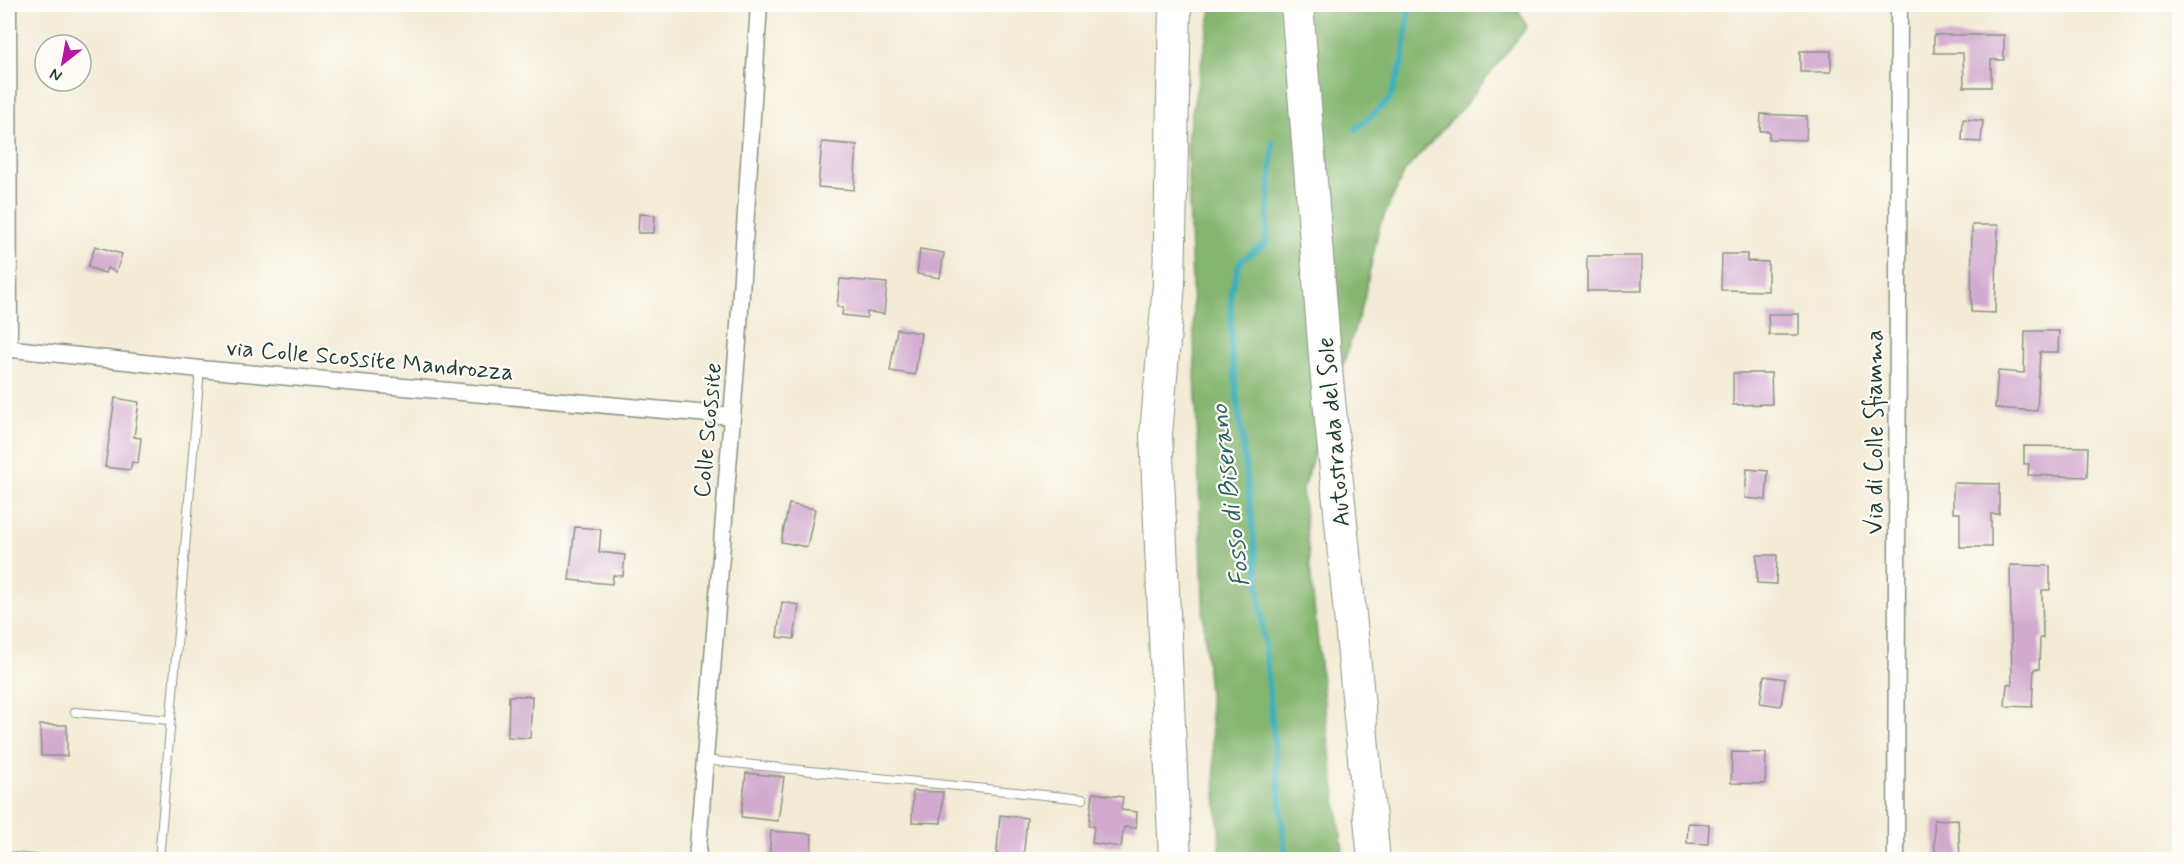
<svg xmlns="http://www.w3.org/2000/svg" width="2184" height="864" font-family="Mynerve,sans-serif">
  <rect width="100%" height="100%" fill="#fdfcf7"/>
  <filter id="ink" filterUnits="userSpaceOnUse"><feTurbulence type="fractalNoise" baseFrequency=".0167" numOctaves="2"/><feDisplacementMap in="SourceGraphic" scale="12" xChannelSelector="R" yChannelSelector="G"/><feConvolveMatrix kernelMatrix="1 2 1 2 8 2 1 2 1" color-interpolation-filters="sRGB"/></filter>
  <filter id="wash" filterUnits="userSpaceOnUse"><feTurbulence type="fractalNoise" baseFrequency=".008" numOctaves="4" result="noise"/><feDisplacementMap in="SourceGraphic" scale="24" xChannelSelector="R" yChannelSelector="G"/><feGaussianBlur stdDeviation="1.35" result="paint"/><feColorMatrix in="noise" values="0 0 0 0 0 0 0 0 0 0 0 0 0 0 0 0 0 1.4 0 .05"/><feComposite in="paint" operator="in"/></filter>
  <g filter="url(#wash)">
    <rect width="100%" height="100%" fill="#f3ebd5"/>
    <polygon fill="#85b66f" stroke="#527a52" stroke-width="1.5" points="1212,5 1516,5 1527,27 1463,107 1405,171 1379,227 1363,303 1302,491 1327,730 1344,859 1221,859 1204,627 1187,140"/>
    <g fill="none" stroke-linecap="round" stroke-linejoin="round">
      <g stroke="#40b0ba" stroke-width="6">
        <polyline points="1356,129 1390,99 1403,60 1410,4"/>
        <polyline points="1273,142 1266,243 1240,261 1231,291 1231,346 1253,529 1286,860"/>
      </g>
    </g>
    <g id="blocks">
      <g fill="#d2a9cf">
        <polygon points="1934,35 2004,35 2004,60 1991,60 1991,87 1964,87 1963,53 1934,53"/>
        <rect x="1800" y="51" width="31" height="21"/>
        <polygon points="1761,114 1807,116 1806,140 1769,139 1769,131 1760,131"/>
        <polygon points="1963,119 1983,121 1981,142 1962,141"/>
        <polygon points="822,142 857,145 854,190 818,187"/>
        <polygon points="639,214 655,215 654,233 638,233"/>
        <polygon points="1972,225 1998,225 1995,313 1971,312"/>
        <polygon points="95,246 122,254 116,272 107,268 105,273 88,267"/>
        <polygon points="920,249 944,253 940,278 917,274"/>
        <polygon points="1722,254 1747,254 1747,261 1768,262 1768,291 1721,290"/>
        <rect x="1587" y="256" width="55" height="35"/>
        <polygon points="840,279 887,283 884,314 867,312 867,318 842,315 843,307 837,307"/>
        <polygon points="1768,314 1799,314 1799,335 1769,335"/>
        <polygon points="897,329 921,333 915,375 890,371"/>
        <polygon points="2025,331 2059,331 2058,352 2040,352 2037,411 1995,408 1998,371 2024,373"/>
        <polygon points="1733,373 1771,373 1772,404 1733,405"/>
        <polygon points="115,398 139,402 134,437 141,438 138,463 132,462 130,470 105,467"/>
        <polygon points="2024,446 2088,447 2087,477 2028,475 2029,464 2024,464"/>
        <polygon points="1747,469 1768,471 1766,500 1745,498"/>
        <polygon points="1953,483 1999,484 1999,514 1991,514 1991,547 1960,547 1960,513 1953,513"/>
        <polygon points="789,504 815,509 807,547 781,542"/>
        <polygon points="575,527 601,529 599,552 625,555 623,576 613,575 612,584 569,580"/>
        <polygon points="1757,555 1777,555 1776,584 1757,583"/>
        <polygon points="2010,565 2050,566 2050,590 2042,590 2043,638 2040,638 2039,669 2034,669 2032,707 2005,706 2007,684 2012,684"/>
        <polygon points="782,602 799,605 794,639 777,637"/>
        <polygon points="1764,676 1785,679 1781,706 1760,703"/>
        <polygon points="509,696 532,696 530,738 508,737"/>
        <polygon points="40,725 67,725 67,756 41,756"/>
        <polygon points="1732,752 1766,753 1765,784 1731,783"/>
        <polygon points="746,773 784,777 778,821 741,817"/>
        <polygon points="913,791 943,792 941,823 912,822"/>
        <polygon points="1093,793 1123,797 1121,810 1137,812 1136,828 1124,827 1121,847 1092,843 1094,826 1089,826"/>
        <polygon points="1000,815 1027,818 1023,860 996,860"/>
        <polygon points="1958,819 1960,857 1935,858 1934,820"/>
        <polygon points="1688,823 1709,824 1708,844 1687,843"/>
        <polygon points="771,831 812,834 811,858 769,860"/>
      </g>
    </g>
  </g>
  <g filter="url(#ink)">
    <use href="#blocks" fill-opacity="0" stroke="#899484" stroke-width="1.5"/>
    <g fill="none" stroke-linecap="round" stroke-linejoin="round">
      <g stroke="#899484" stroke-width="10">
        <g id="service">
          <polyline points="75,712 170,720"/>
          <polyline points="704,760 1083,799"/>
          <polyline points="4,856 45,860"/>
          <polyline points="159,860 200,369"/>
        </g>
      </g>
      <g stroke="#899484" stroke-width="19">
        <g id="minor">
          <polyline points="8,4 9,349"/>
          <polyline points="4,348 200,369 732,416"/>
          <polyline points="697,860 738,341 759,4"/>
          <polyline points="1896,860 1899,4"/>
        </g>
      </g>
      <g stroke="#899484" stroke-width="34">
        <g id="motorway">
          <polyline points="1297,4 1326,369 1374,860"/>
          <polyline points="1175,860 1156,434 1169,284 1175,4"/>
        </g>
      </g>
      <use href="#service" stroke="#fff" stroke-width="8"/>
      <use href="#minor" stroke="#fff" stroke-width="16"/>
      <use href="#motorway" stroke="#fff" stroke-width="32"/>
    </g>
  </g>
  <g text-anchor="middle" stroke-width="4.5" stroke-linejoin="round" paint-order="stroke">
    <g font-size="24" fill="#1f3d34" stroke="#fdfcf7">
      <text transform="translate(370 359) rotate(5)" y="8">via Colle Scossite Mandrozza</text>
      <text transform="translate(707 430) rotate(-85)" y="8">Colle Scossite</text>
      <text transform="translate(1333 432) rotate(-95)" y="8">Autostrada del Sole</text>
      <text transform="translate(1874 432) rotate(-90)" y="8">Via di Colle Sfiamma</text>
    </g>
    <g font-size="26" font-style="italic" fill="#2b6563" stroke="#fdfcf7">
      <text transform="translate(1229 496) rotate(-97)" y="9">Fosso di Biserano</text>
    </g>
  </g>
  <rect width="2184" height="864" fill="none" stroke="#fdfcf7" stroke-width="24"/>
  <g transform="translate(63 63) rotate(211)"><circle r="28" fill="#fdfcf7" stroke="#a4b0a9" stroke-width="1.5"/>
  <path d="M0-4.5L10 22L0 15L-10 22Z" fill="#b5179e"/>
  <text y="-9" font-size="16" font-weight="bold" text-anchor="middle" fill="#1f3d34">N</text>
  </g>
</svg>
